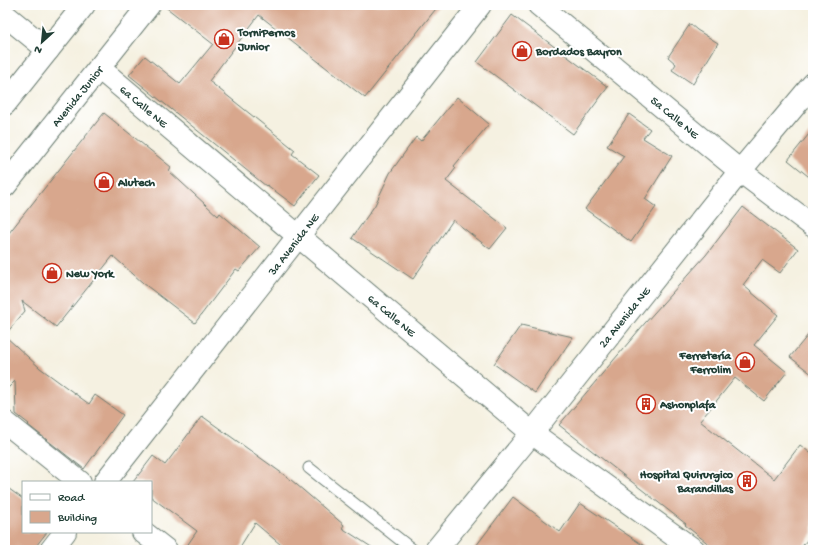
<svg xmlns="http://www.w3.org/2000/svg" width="818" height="555" font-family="'Gochi Hand',sans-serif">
  <rect width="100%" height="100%" fill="#fff"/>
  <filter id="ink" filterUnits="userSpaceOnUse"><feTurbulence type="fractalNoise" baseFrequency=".025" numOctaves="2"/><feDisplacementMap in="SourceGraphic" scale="8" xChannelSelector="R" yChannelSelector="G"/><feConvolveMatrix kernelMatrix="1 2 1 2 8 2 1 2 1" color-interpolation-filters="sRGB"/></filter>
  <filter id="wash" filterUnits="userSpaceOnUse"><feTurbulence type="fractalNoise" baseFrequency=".012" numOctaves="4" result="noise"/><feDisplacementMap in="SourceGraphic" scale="16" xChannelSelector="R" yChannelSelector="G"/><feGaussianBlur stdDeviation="0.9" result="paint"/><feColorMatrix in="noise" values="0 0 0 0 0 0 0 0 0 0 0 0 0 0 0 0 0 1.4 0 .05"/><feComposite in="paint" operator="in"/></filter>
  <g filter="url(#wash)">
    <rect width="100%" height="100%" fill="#f5f1e1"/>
    <g id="blocks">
      <g fill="#d8a78d">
        <polygon points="163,5 439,5 365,98 259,15 209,81 295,150 292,154 319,175 295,206 267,185 266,186 129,75 145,56 180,84 213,44"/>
        <polygon points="512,15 608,87 573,134 477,62"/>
        <polygon points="690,24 697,30 718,43 693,84 672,70 676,64 668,57"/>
        <polygon points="457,97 489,124 454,166 456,168 446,181 507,228 490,249 453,220 413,279 352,238 375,205 390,173 416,137 421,141"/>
        <polygon points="104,113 171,167 169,171 218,216 220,213 260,247 239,271 236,269 195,323 143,283 113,256 56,327 22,301 25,311 5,335 5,238"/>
        <polygon points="629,114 650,129 643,138 672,156 645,199 656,207 631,242 585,209 624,156 607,146"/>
        <polygon points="813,129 813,180 788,160"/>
        <polygon points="743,207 798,249 780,273 762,260 743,285 778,315 754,345 787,372 764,401 735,378 700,421 774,479 800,445 813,455 813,533 799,550 716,550 685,525 686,524 559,425 645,323 706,255"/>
        <polygon points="521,325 573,337 535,393 494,364"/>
        <polygon points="813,329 813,375 790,357"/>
        <polygon points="5,336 40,368 89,404 95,395 123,415 84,469 28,425 29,424 16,414 15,381 5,391"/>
        <polygon points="202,416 290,479 344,525 342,528 376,550 287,550 255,523 238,550 184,550 197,531 151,497 151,482 133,482 153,456 165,465"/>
        <polygon points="5,486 23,499 23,532 47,532 33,550 5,550"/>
        <polygon points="513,497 560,532 580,503 650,550 473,550"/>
      </g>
    </g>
  </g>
  <g filter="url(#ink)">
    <use href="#blocks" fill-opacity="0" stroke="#6a7c71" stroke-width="1"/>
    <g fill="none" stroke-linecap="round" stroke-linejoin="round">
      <g stroke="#6a7c71" stroke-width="13">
        <polyline id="lane" points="309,468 413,550"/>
      </g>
      <g stroke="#6a7c71" stroke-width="24">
        <g id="street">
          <polyline points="539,5 740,171 813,226"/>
          <polyline points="5,15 48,50"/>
          <polyline points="99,68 532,433 694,550"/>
          <polyline points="105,482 480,5"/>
          <polyline points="51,550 65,532"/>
          <polyline points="436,550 532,433 740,171 813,84"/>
        </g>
      </g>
      <g stroke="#6a7c71" stroke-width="24">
        <g id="secondary">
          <polyline points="5,104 84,5"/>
          <polyline points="5,186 149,5"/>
          <polyline points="5,422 80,482"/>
          <polyline points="143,532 166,550"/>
        </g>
      </g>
      <use href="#lane" stroke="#fff" stroke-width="11"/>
      <use href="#street" stroke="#fff" stroke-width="22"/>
      <use href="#secondary" stroke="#fff" stroke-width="22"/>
    </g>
  </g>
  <defs>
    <g id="shop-ring" transform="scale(1)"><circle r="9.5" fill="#fff" stroke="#c8321e" stroke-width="1.5"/><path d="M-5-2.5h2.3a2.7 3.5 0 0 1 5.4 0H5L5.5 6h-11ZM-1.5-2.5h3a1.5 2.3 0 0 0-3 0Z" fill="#c8321e"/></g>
    <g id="building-ring" transform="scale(1)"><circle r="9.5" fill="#fff" stroke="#c8321e" stroke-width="1.5"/><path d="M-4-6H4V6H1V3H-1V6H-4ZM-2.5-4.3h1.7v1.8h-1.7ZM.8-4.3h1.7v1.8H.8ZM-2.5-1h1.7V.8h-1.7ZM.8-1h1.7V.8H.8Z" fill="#c8321e"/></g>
  </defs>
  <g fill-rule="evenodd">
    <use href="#shop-ring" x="224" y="39"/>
    <use href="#shop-ring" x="522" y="51"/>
    <use href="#shop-ring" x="104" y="182"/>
    <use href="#shop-ring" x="52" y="273"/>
    <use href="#shop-ring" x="745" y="362"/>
    <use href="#building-ring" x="646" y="404"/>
    <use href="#building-ring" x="747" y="481"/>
  </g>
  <g text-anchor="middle" stroke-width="4" stroke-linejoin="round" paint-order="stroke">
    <g font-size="12" font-weight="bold" fill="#1f3d34" stroke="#fff" text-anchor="start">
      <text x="238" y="36">TorniPernos<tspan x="238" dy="14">Junior</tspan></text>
      <text x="536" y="55">Bordados Bayron</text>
      <text x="118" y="186">Alutech</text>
      <text x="66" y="277">New York</text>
      <text x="731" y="359" text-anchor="end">Ferretería<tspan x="731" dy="14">Ferrolim</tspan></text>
      <text x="660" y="408">Ashonplafa</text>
      <text x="733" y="478" text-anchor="end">Hospital Quirurgico<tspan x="733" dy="14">Barandillas</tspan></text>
    </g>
    <g font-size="12" fill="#1f3d34" stroke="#fff">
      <text transform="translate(77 96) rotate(-51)" y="4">Avenida Junior</text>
      <text transform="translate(144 106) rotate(40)" y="4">6a Calle NE</text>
      <text transform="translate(675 117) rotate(40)" y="4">5a Calle NE</text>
      <text transform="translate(293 244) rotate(-52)" y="4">3a Avenida NE</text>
      <text transform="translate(392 315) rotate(40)" y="4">6a Calle NE</text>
      <text transform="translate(624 317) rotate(-51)" y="4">2a Avenida NE</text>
    </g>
  </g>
  <rect width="818" height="555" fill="none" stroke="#fff" stroke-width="20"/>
  <rect x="22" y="481" width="130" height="52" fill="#ffffff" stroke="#a5b1ae"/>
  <rect x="30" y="494" width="20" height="6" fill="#ffffff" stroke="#a5b1ae"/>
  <text x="58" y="501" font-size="12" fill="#1f3d34">Road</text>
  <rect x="30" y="511" width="20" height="12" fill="#d8a78d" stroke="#a5b1ae"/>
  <text x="58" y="521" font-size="12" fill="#1f3d34">Building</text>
  <g transform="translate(42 42) rotate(207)" stroke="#ffffff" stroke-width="3" paint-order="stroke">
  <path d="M0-3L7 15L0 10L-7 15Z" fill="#1f3d34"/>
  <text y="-6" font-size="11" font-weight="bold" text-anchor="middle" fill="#1f3d34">N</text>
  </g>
</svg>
